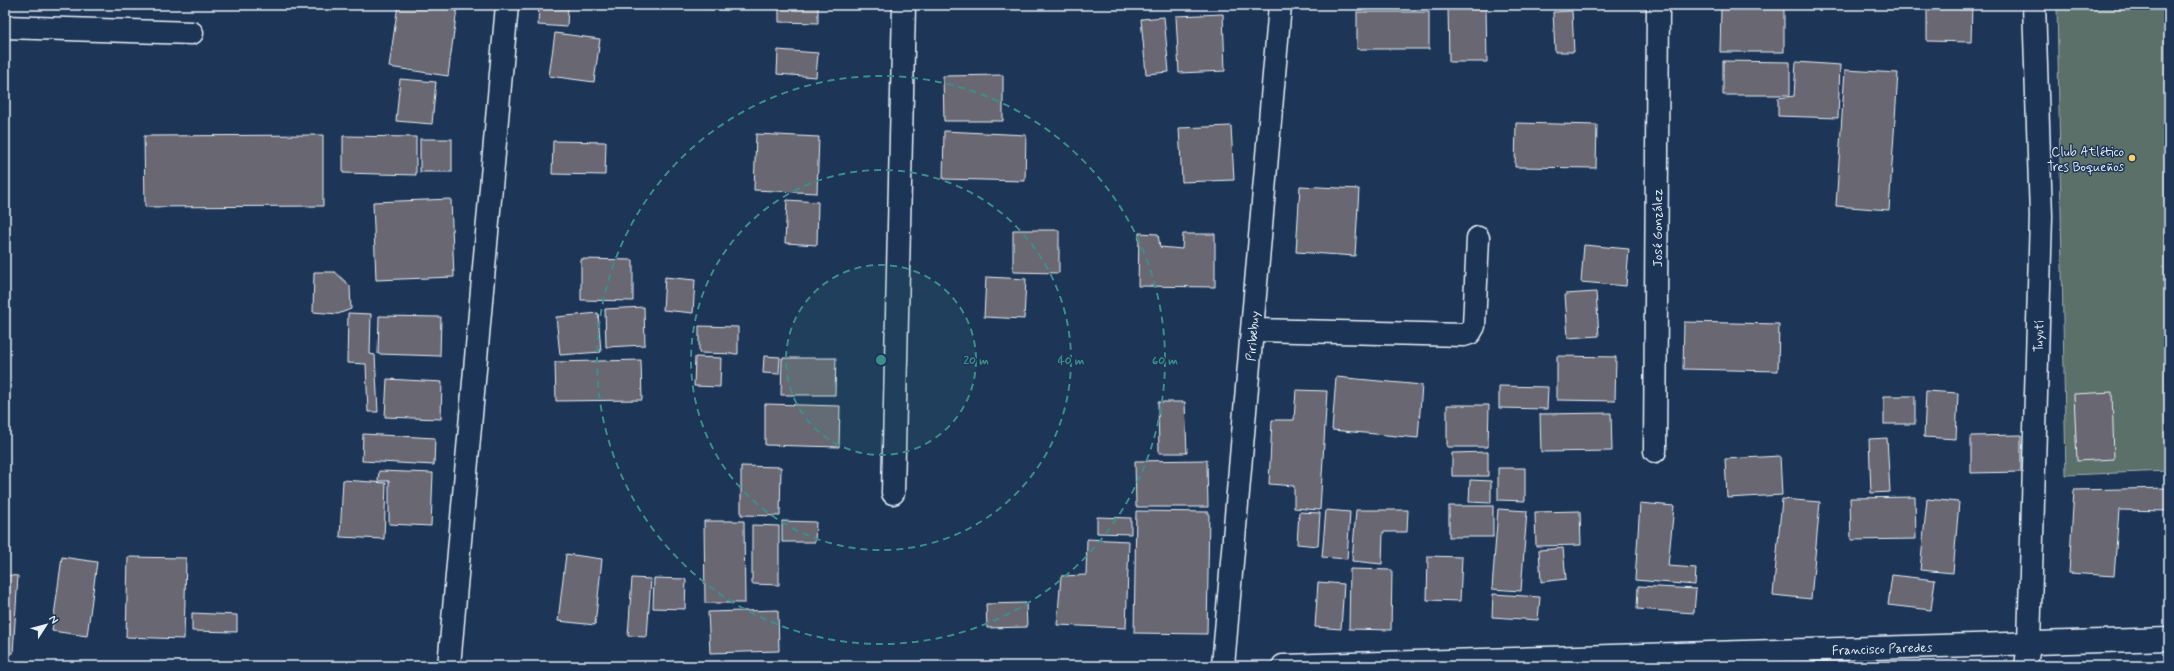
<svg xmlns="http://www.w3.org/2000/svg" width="2174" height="671" font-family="Mynerve,sans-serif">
  <rect width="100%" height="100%" fill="#1d3557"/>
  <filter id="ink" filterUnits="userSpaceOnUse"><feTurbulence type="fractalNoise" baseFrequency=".025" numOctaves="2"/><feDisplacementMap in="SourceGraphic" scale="8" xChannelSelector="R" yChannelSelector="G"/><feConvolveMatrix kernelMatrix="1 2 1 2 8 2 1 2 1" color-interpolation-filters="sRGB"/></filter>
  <g filter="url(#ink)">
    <polygon fill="#5b6f6a" stroke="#a2b0b1" points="2057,5 2169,5 2169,471 2066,475"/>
    <g fill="#696872" stroke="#e8f1f8">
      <polygon points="398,5 425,5 457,9 448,76 389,67"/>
      <polygon points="539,5 568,5 567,27 538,25"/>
      <polygon points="695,5 729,5 728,10 694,8"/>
      <polygon points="779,5 818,5 818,23 779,22"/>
      <polygon points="1927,5 1972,5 1971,42 1927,41"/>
      <polygon points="1448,7 1486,7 1487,62 1449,62"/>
      <polygon points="1721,8 1784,8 1784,52 1720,52"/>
      <polygon points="1572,11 1574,52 1555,52 1553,12"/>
      <rect x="1357" y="12" width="72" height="37"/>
      <polygon points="1223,14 1225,71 1179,73 1176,16"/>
      <polygon points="1164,17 1169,72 1146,74 1141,19"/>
      <polygon points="555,33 600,39 594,82 549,76"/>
      <polygon points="778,50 818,53 816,77 777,74"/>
      <polygon points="1723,61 1790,62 1790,95 1723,95"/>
      <polygon points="1796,62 1840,65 1838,118 1778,116 1778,98 1794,96"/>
      <polygon points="1845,70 1898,73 1889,210 1836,206"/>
      <polygon points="1003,75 1003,121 944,121 943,76"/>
      <polygon points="400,79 436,82 432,124 396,121"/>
      <polygon points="1516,123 1597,125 1596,168 1515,167"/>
      <polygon points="1231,126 1234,180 1182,182 1179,128"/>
      <polygon points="944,131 1026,135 1025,181 943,179"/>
      <polygon points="756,134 819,137 817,193 754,190"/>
      <polygon points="323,135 323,206 145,207 144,136"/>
      <polygon points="343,136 416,137 416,175 343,173"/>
      <rect x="420" y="139" width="32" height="33"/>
      <polygon points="553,141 606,142 605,175 552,174"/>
      <polygon points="1300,186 1359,189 1355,256 1296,252"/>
      <polygon points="451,199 454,277 376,280 373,202"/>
      <polygon points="787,200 818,202 817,245 785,243"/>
      <polygon points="1013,230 1059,230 1059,273 1013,272"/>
      <polygon points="1139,233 1158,234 1160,247 1182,249 1183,234 1215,234 1215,287 1138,286"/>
      <polygon points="1584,245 1629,249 1626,286 1581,282"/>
      <polygon points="581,259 633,260 633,301 581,300"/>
      <polygon points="314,272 335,272 350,286 351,309 338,314 313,312"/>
      <polygon points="665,277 695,280 693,313 663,310"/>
      <polygon points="986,277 1026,279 1024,319 984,317"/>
      <polygon points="1596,292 1599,336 1568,338 1565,294"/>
      <polygon points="644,307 645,345 606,347 605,309"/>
      <polygon points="348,313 371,314 370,354 375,355 378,412 368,412 366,364 347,363"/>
      <polygon points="598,313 601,352 560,355 556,317"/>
      <polygon points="379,316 441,317 440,356 378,354"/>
      <polygon points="1684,322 1779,324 1778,371 1683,369"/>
      <polygon points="699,326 738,327 738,354 699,353"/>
      <polygon points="764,356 780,357 779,374 763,373"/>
      <polygon points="1557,356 1616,357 1615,401 1557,400"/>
      <polygon points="695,357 721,358 720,387 694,386"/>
      <polygon points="782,358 836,358 835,395 781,395"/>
      <polygon points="641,360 642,400 556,401 555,362"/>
      <polygon points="1336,377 1422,385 1418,438 1332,430"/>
      <polygon points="387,379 442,382 441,419 385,417"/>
      <polygon points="1499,386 1548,387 1547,409 1499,408"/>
      <polygon points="1296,390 1327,391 1320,510 1294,508 1294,486 1269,484 1272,420 1294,420"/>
      <polygon points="1926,391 1958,393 1956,439 1924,437"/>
      <polygon points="2112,392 2114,459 2077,461 2074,394"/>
      <rect x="1884" y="396" width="31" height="28"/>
      <polygon points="1158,402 1185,402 1187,453 1159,453"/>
      <polygon points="765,404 840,406 839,447 765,445"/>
      <polygon points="1447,405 1489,405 1488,447 1447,447"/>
      <polygon points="1611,413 1612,451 1541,452 1540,414"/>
      <polygon points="363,434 435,438 434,465 362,461"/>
      <polygon points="2021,435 2021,472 1971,473 1971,436"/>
      <polygon points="1887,438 1890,492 1871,493 1869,439"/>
      <polygon points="1488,452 1488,476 1452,476 1452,453"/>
      <polygon points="1780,456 1782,495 1727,498 1725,459"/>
      <polygon points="1207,460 1208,507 1136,507 1135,461"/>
      <polygon points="741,466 781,467 780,516 741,515"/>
      <polygon points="1498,468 1525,468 1525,501 1498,500"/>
      <polygon points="379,471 433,473 431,526 389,524 389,481 378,481"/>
      <polygon points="343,480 386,483 384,539 340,537"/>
      <polygon points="1470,480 1491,481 1491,503 1469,502"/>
      <polygon points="2169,488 2169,511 2119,510 2114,576 2069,573 2074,490"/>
      <polygon points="1915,497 1916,539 1851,540 1850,498"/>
      <polygon points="1782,499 1820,502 1811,599 1773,595"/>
      <polygon points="1927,499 1959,502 1953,573 1920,570"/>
      <polygon points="1640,503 1674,506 1668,566 1696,568 1695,585 1635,580"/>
      <rect x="1449" y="506" width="44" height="31"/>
      <polygon points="1498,509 1527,511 1521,591 1492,589"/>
      <polygon points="1326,510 1350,512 1347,559 1322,557"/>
      <polygon points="1356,510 1408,510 1407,532 1383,532 1382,564 1352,561"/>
      <polygon points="1136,511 1209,512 1207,634 1134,633"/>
      <polygon points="1580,511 1581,545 1536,546 1535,512"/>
      <polygon points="1299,512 1320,513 1318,546 1297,544"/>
      <polygon points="1097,517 1131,518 1131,534 1097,533"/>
      <polygon points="704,521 744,521 745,603 705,603"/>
      <polygon points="782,521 816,522 815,542 782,542"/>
      <polygon points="752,525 779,526 779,585 752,584"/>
      <polygon points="1087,539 1129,541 1126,628 1057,625 1061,576 1086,575"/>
      <polygon points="1563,548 1566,579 1541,582 1539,550"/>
      <polygon points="566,554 602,559 595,625 558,621"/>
      <polygon points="1428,556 1462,557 1460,601 1427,600"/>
      <polygon points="62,557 97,562 87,636 52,631"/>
      <polygon points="128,557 186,558 184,639 126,637"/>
      <polygon points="1350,569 1392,570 1391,630 1349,629"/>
      <polygon points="5,575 18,576 13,653 5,652"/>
      <polygon points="1892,575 1935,580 1931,610 1888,605"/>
      <polygon points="632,578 651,579 647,637 628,636"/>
      <polygon points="654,578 686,579 685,609 653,608"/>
      <polygon points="1318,582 1344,584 1341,629 1315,627"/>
      <polygon points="1638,586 1696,589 1694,613 1637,609"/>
      <polygon points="1493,594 1540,597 1538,620 1492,617"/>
      <polygon points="1026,603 1027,627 987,628 986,604"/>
      <polygon points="778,610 779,651 710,653 708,612"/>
      <polygon points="192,613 237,615 237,632 192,631"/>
    </g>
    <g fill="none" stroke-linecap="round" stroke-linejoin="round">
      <g stroke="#e8f1f8" stroke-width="25">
        <g id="minor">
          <polyline points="5,27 192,33"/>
          <polyline points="1253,330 1464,335 1470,333 1474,326 1478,238"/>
          <polyline points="1655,451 1658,5"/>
          <polyline points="893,493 904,5"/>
          <polyline points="449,666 507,5"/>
          <polyline points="1223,666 1280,5"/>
          <polyline points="1283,666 2169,639"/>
          <polyline points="2026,666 2029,644 2041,216 2034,5"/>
        </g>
      </g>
      <use href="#minor" stroke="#1d3557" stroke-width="22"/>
    </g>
  </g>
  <circle cx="881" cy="360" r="95" fill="#3a8f8a" fill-opacity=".12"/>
  <g fill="none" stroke="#3a8f8a" stroke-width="2" stroke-dasharray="7 5">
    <circle cx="881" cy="360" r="95"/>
    <circle cx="881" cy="360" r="190"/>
    <circle cx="881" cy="360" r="284"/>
  </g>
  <circle fill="#ffd166" stroke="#1d3557" stroke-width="1.5" cx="2132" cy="158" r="4"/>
  <g text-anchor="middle" stroke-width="3" stroke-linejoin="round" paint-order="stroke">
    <g font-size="13" fill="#e8f1f8" stroke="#1d3557" text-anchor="end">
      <text x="2124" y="156">Club Atlético<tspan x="2124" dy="15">Tres Boqueños</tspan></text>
    </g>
    <g font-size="13" fill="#e8f1f8" stroke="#1d3557">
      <text transform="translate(1657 228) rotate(-90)" y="5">José González</text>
      <text transform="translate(1252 336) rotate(-85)" y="5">Piribebuy</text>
      <text transform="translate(2038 336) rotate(-88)" y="5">Tuyutí</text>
      <text transform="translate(1882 648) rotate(-2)" y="5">Francisco Paredes</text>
    </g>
  </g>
  <circle cx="881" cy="360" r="6" fill="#3a8f8a" stroke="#1d3557" stroke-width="2"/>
  <g font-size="12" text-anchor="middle" font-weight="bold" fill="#3a8f8a" stroke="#1d3557" stroke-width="3" stroke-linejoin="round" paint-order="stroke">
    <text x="976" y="364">20 m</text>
    <text x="1071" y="364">40 m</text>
    <text x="1165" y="364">60 m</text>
  </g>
  <rect width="2174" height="671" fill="none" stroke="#1d3557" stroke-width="20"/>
  <rect x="10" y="10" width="2154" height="651" fill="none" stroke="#e8f1f8" stroke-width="1.5" filter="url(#ink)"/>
  <g transform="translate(46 625) rotate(54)" stroke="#1d3557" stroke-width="3" paint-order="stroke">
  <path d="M0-3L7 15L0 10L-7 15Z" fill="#e8f1f8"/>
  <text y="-6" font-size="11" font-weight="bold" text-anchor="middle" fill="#e8f1f8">N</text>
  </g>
</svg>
